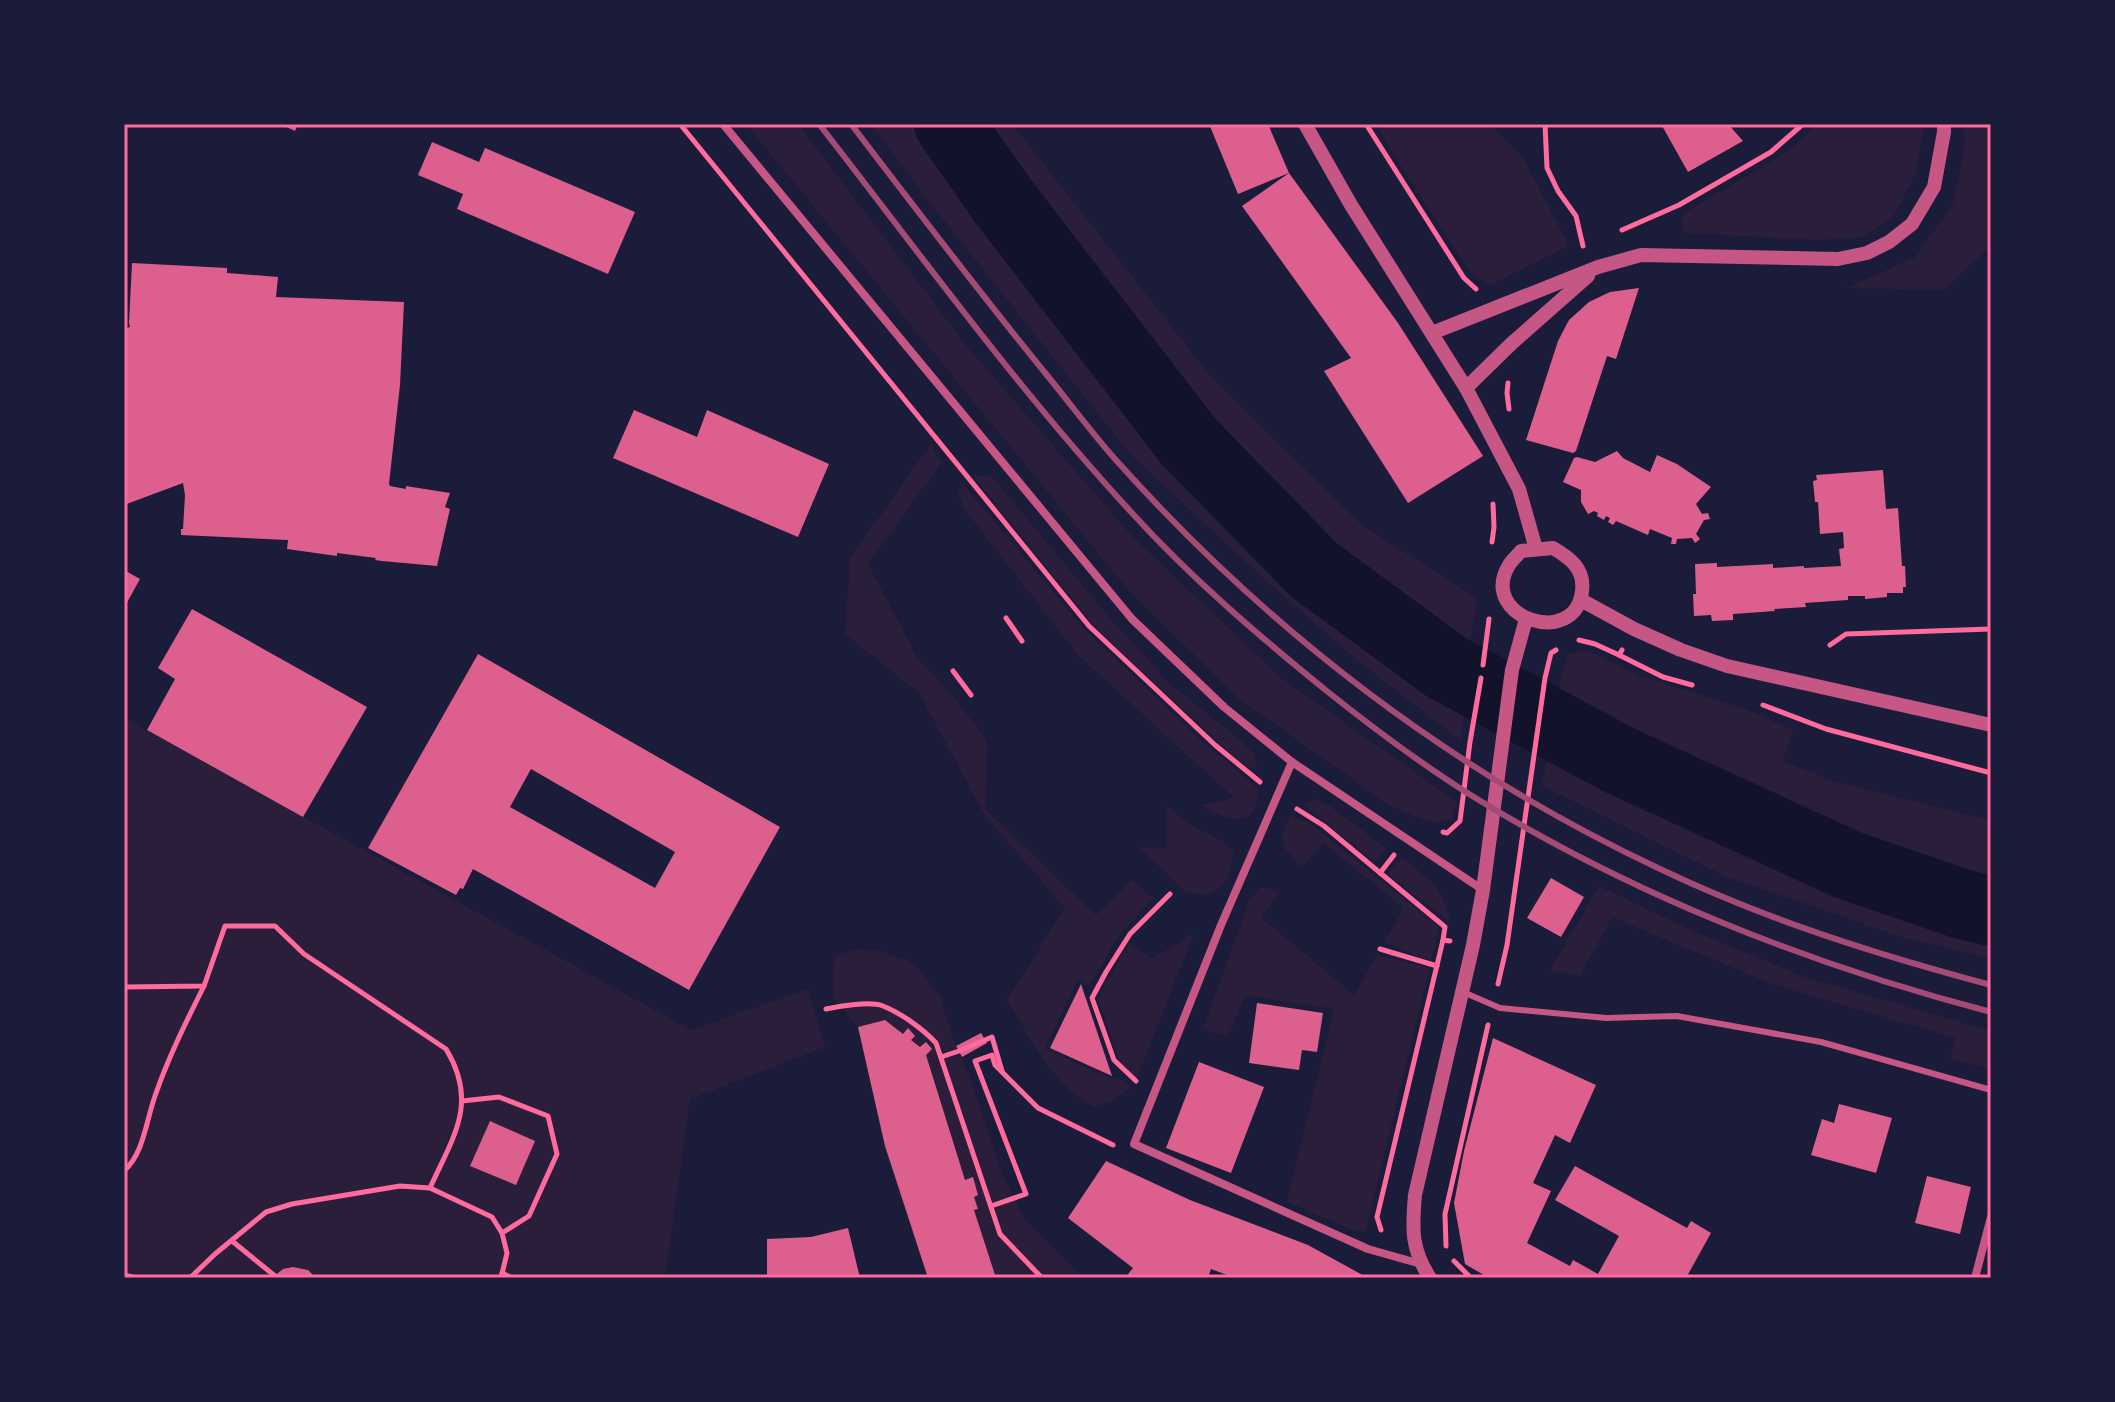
<svg xmlns="http://www.w3.org/2000/svg" width="2115" height="1402" font-family="Figtree,sans-serif">
  <rect width="100%" height="100%" fill="#1b1b3a"/>
  <g fill="#2a1e3b">
    <polygon points="746,124 798,124 969,349 1131,535 1280,677 1457,802 1451,819 1439,823 1423,820 1389,805 1238,698 1129,591"/>
    <polygon points="871,124 921,124 1036,287 1212,495 1330,603 1465,695 1461,741 1357,660 1261,576 1132,456 927,199"/>
    <polygon points="960,124 1012,124 1212,378 1363,526 1477,598 1468,662 1330,566 1090,291"/>
    <polygon points="1377,124 1489,124 1524,159 1569,246 1491,285 1473,276 1388,146"/>
    <polygon points="1819,124 1925,124 1915,175 1894,215 1865,237 1818,240 1683,233 1682,214 1786,153"/>
    <polygon points="1964,124 1991,124 1991,246 1943,290 1846,288 1916,257 1953,203 1965,145"/>
    <path d="M931 444 941 463 868 564 918 659 952 695 987 740 986 810 1096 915 1132 880 1154 898 1118 936 1090 985 1078 979 1045 1049 1112 1079 1116 1077 1131 1087 1113 1101 1094 1107C1052 1085 1031 1039 1007 1000L1065 908 986 817 919 693 845 634 850 558Z"/>
    <polygon points="972,475 992,477 1109,617 1169,683 1244,743 1254,755 1257,769 1248,768 1218,742 1094,626"/>
    <path d="M963 484 1085 630 1203 742 1256 787 1259 793C1257 798 1256 806 1253 811 1242 830 1213 811 1200 805L1234 798 1078 655 965 510 958 493Z"/>
    <polygon points="1587,650 1640,676 1746,709 1793,730 1783,761 1829,780 1991,820 1991,959 1904,938 1727,877 1542,786 1563,668 1568,654"/>
    <polygon points="124,718 691,1030 808,989 825,1047 690,1099 665,1278 124,1278"/>
    <polygon points="1315,799 1327,804 1387,849 1375,862 1303,804"/>
    <path d="M1166 806 1196 828 1224 842 1233 851C1234 882 1216 904 1184 890L1138 847 1167 848Z"/>
    <path d="M1291 815 1313 825 1439 927 1431 961 1384 942 1404 908 1323 843 1302 867C1280 844 1276 844 1291 815Z"/>
    <path d="M1402 858C1431 880 1442 887 1451 923L1388 874Z"/>
    <polygon points="1599,886 1693,931 1805,977 1991,1031 1991,1069 1950,1059 1956,1038 1774,985 1612,917 1581,975 1550,971"/>
    <polygon points="1259,888 1269,888 1279,895 1261,917 1354,995 1377,955 1430,968 1365,1232 1350,1229 1287,1202 1334,1009 1245,995 1228,1037 1203,1029 1249,901"/>
    <polygon points="1194,933 1137,1078 1119,1061 1098,999 1120,958 1130,944 1152,959"/>
    <polygon points="858,949 878,950 902,958 918,968 939,995 956,1046 969,1076 1004,1177 1025,1220 1083,1278 996,1278 974,1210 978,1208 974,1197 973,1178 965,1180 926,1055 926,1043 920,1047 911,1040 914,1035 903,1034 885,1020 858,1027 833,997 833,969 836,955"/>
  </g>
  <g fill="none" stroke-linecap="round" stroke-linejoin="round">
    <polyline stroke="#12122b" stroke-width="70" points="949,124 1003,201 1189,442 1314,570 1446,667 1619,760 1848,865 1962,904 1991,911"/>
  </g>
  <g fill="#dd5f8e" fill-rule="evenodd">
    <polygon points="280,124 298,124 295,131"/>
    <polygon points="1209,124 1268,124 1289,173 1238,194"/>
    <polygon points="1661,124 1728,124 1743,141 1688,172"/>
    <polygon points="432,142 479,162 485,148 635,212 608,274 457,209 463,194 418,175"/>
    <polygon points="1289,173 1398,323 1483,456 1408,503 1324,371 1351,358 1242,206"/>
    <polygon points="132,263 227,268 227,273 278,277 276,297 404,302 400,385 389,484 390,486 406,489 406,486 450,493 445,507 450,509 437,566 382,561 375,560 376,558 337,553 337,556 287,549 288,540 181,535 181,529 183,529 185,495 183,483 124,505 124,329 130,327 129,323"/>
    <polygon points="1639,288 1616,359 1607,356 1576,451 1573,453 1526,440 1558,341 1569,320 1589,302 1610,292"/>
    <polygon points="634,410 697,437 707,410 829,464 798,537 613,458"/>
    <polygon points="1617,451 1623,458 1650,472 1657,455 1677,464 1711,487 1696,504 1702,514 1708,513 1710,519 1704,520 1696,534 1700,539 1695,543 1692,538 1677,539 1676,544 1671,544 1672,538 1650,529 1648,535 1616,521 1613,525 1608,522 1610,518 1606,516 1604,520 1597,516 1598,513 1594,511 1588,514 1581,502 1581,490 1563,482 1574,458 1577,457 1595,462"/>
    <polygon points="1883,470 1886,509 1898,508 1902,566 1905,566 1906,587 1903,587 1903,593 1887,593 1887,597 1865,599 1865,596 1848,596 1848,600 1805,603 1806,607 1774,609 1775,611 1733,614 1733,620 1712,621 1711,615 1694,616 1693,594 1696,594 1695,564 1717,563 1717,567 1773,564 1773,568 1804,566 1804,568 1841,566 1839,549 1844,548 1843,532 1820,534 1818,502 1815,502 1813,481 1817,480 1816,475"/>
    <polygon points="124,570 140,579 124,608"/>
    <polygon points="192,609 367,707 303,817 147,730 175,679 158,668"/>
    <path d="M478 654 780 827 689 990 473 869 463 889 460 888 456 895 368 848ZM531 769 675 852 655 888 510 807Z"/>
    <polygon points="1551,878 1584,897 1561,937 1527,918"/>
    <polygon points="1081,984 1112,1076 1050,1048"/>
    <polygon points="1257,1003 1323,1013 1317,1052 1302,1050 1299,1070 1249,1063"/>
    <polygon points="885,1020 903,1034 908,1028 915,1036 911,1040 920,1047 926,1042 932,1049 926,1055 965,1180 973,1177 978,1195 974,1197 978,1209 974,1210 996,1278 928,1278 885,1146 858,1027"/>
    <polygon points="981,1033 987,1043 962,1057 956,1046"/>
    <polygon points="1493,1038 1596,1085 1570,1143 1555,1135 1533,1183 1551,1191 1527,1243 1570,1266 1573,1260 1598,1274 1619,1236 1555,1200 1575,1166 1687,1228 1691,1221 1711,1233 1686,1278 1489,1278 1465,1264 1454,1203 1464,1151"/>
    <polygon points="1199,1062 1264,1087 1231,1173 1166,1148"/>
    <polygon points="1839,1104 1892,1118 1876,1173 1811,1155 1822,1119 1834,1123"/>
    <polygon points="490,1121 535,1141 516,1185 470,1166"/>
    <polygon points="1106,1161 1190,1200 1308,1245 1368,1278 1235,1278 1211,1269 1208,1278 1125,1278 1133,1268 1068,1218"/>
    <polygon points="1927,1176 1971,1187 1960,1234 1915,1223"/>
    <polygon points="848,1228 860,1278 767,1278 767,1239 811,1237"/>
    <polygon points="293,1267 308,1270 316,1278 272,1278 283,1269"/>
  </g>
  <g fill="none" stroke-linecap="round" stroke-linejoin="round">
    <g stroke="#ff6b9d" stroke-width="5">
      <polyline points="680,124 1089,626 1215,745 1260,782"/>
      <polyline points="1366,124 1464,278 1476,289"/>
      <polyline points="1545,124 1547,168 1558,191 1576,216 1583,246"/>
      <polyline points="1622,230 1679,205 1771,152 1803,124"/>
      <polyline points="1508,383 1507,393 1509,409"/>
      <polyline points="1492,542 1494,527 1493,504"/>
      <polyline points="1006,618 1022,641"/>
      <polyline points="1579,640 1595,644 1619,655 1622,650"/>
      <polyline points="1830,645 1846,634 1991,629"/>
      <polyline points="1619,655 1663,677 1692,685"/>
      <polyline points="1483,665 1489,619"/>
      <polyline points="953,671 971,695"/>
      <polyline points="1763,705 1826,729 1991,773"/>
      <polyline points="1297,809 1324,826 1445,927 1443,940 1450,941"/>
      <polyline points="1443,832 1447,833 1460,821 1470,742 1481,678"/>
      <polyline points="1380,873 1394,855"/>
      <polyline points="1380,949 1437,966"/>
      <polyline points="1498,984 1507,945 1545,678 1551,653 1556,650"/>
      <path d="M124 987 204 986 225 926H275L304 954 446 1049C479 1103 453 1137 430 1188L492 1217 502 1233 507 1253 501 1278"/>
      <path d="M826 1009C840 1006 870 1001 883 1006 901 1013 923 1029 936 1043L1000 1234 1042 1278"/>
      <polyline points="941,1057 959,1051 992,1037 1002,1071"/>
      <polyline points="1136,1081 1114,1060 1092,998 1106,972 1130,934 1170,894"/>
      <polyline points="462,1101 499,1097 548,1116 557,1154 529,1216 502,1233"/>
      <path d="M124 1171C144 1153 146 1121 155 1096 168 1058 186 1022 204 986"/>
      <polyline points="991,1206 1026,1194 975,1061 992,1055 995,1065 1038,1108 1113,1145"/>
      <polyline points="1381,1230 1377,1217 1443,940"/>
      <polyline points="232,1241 275,1276"/>
      <polyline points="1446,1246 1445,1214 1488,1025"/>
      <polyline points="1454,1261 1471,1278"/>
      <polyline points="502,1273 512,1278"/>
      <polyline points="124,1275 136,1278"/>
      <polyline points="190,1278 215,1254 266,1212 292,1204 400,1186 430,1188"/>
    </g>
    <polyline stroke="#c65784" stroke-width="6" points="1463,992 1500,1008 1606,1018 1677,1016 1821,1042 1991,1090"/>
    <g stroke="#c65784" stroke-width="8">
      <polyline points="723,124 1132,619 1224,707 1292,762 1483,890"/>
      <polyline points="1292,762 1221,925 1134,1144 1368,1249 1421,1264"/>
      <polyline points="1975,1278 1991,1217"/>
    </g>
    <g stroke="#c65784" stroke-width="14">
      <polyline points="1305,124 1351,205 1466,388 1519,489 1536,549"/>
      <polyline points="1432,333 1598,267 1641,255 1838,259 1867,253 1889,242 1912,224 1934,187 1944,132 1944,124"/>
      <polyline points="1466,388 1511,344 1588,276"/>
      <path d="M1553 548C1570 558 1585 569 1582 591 1576 649 1477 618 1509 565 1512 560 1517 556 1521 551Z"/>
      <polyline points="1581,600 1634,629 1681,650 1727,666 1991,725"/>
      <path d="M1430 1278C1411 1249 1412 1229 1415 1195L1473 945 1483 890 1512 670 1526 619"/>
    </g>
    <g stroke="#a44b75" stroke-width="6">
      <path d="M819 124C921 255 1019 391 1132 513 1192 579 1259 636 1328 692 1373 728 1420 763 1469 794 1628 893 1810 965 1991 1012"/>
      <path d="M851 124C915 208 979 292 1046 374 1069 402 1091 432 1115 459 1268 630 1450 770 1658 868 1764 919 1878 955 1991 985"/>
    </g>
  </g>
  <rect width="2115" height="1402" fill="none" stroke="#1b1b3a" stroke-width="252"/>
  <rect x="126" y="126" width="1863" height="1150" fill="none" stroke="#ff6b9d" stroke-width="3"/>
</svg>
